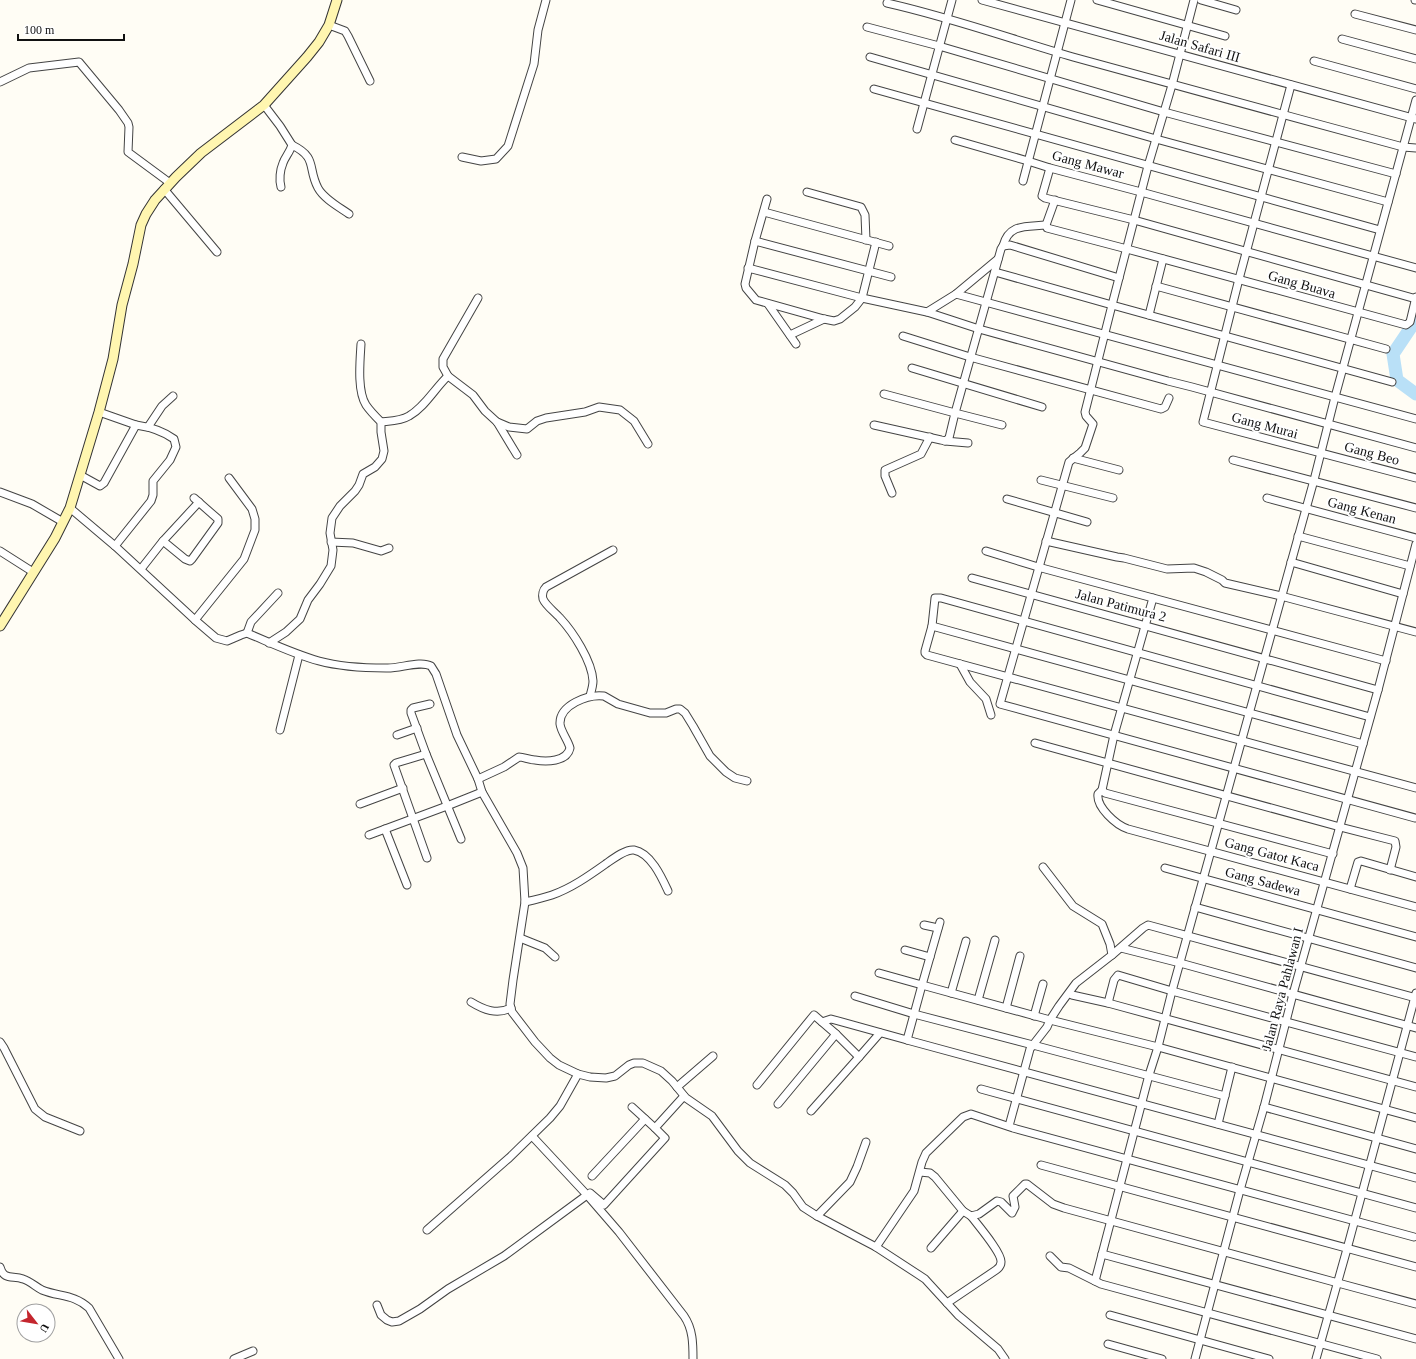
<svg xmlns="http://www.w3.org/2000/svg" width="1416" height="1359" font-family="Georgia,serif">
  <rect width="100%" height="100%" fill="#fffdf5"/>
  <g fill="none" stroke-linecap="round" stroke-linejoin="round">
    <polyline stroke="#b9e0f7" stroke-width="13" points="1416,320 1393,354 1397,380 1416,394"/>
    <g stroke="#444" stroke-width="9">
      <g id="street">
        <polyline points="982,0 1416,119"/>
        <polyline points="1097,0 1225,36"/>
        <polyline points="1194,0 1172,85 1148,166 1112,305 1392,382"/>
        <polyline points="1201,0 1236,10"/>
        <polyline points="1415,0 1416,0"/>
        <path d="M887 3C950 17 1011 39 1073 57 1183 88 1293 117 1403 147L1416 148"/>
        <polyline points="1355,14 1416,30"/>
        <polyline points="329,25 345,31 348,36 370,81"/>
        <polyline points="867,27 939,46 1164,112 1396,174"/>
        <polyline points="1342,39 1416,59"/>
        <polyline points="870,57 1156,139 1388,202"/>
        <polyline points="1314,61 1416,89"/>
        <polyline points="0,82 29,68 79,62 119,110 128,123 129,127 128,152 170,183"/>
        <polyline points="1291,85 1239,279 1203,422 1416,478"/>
        <polyline points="874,89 1380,230"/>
        <path d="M264 105 280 126 292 145C290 152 285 157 283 163 280 170 279 180 281 187"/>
        <polyline points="917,129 952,0"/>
        <polyline points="955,140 1028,161 1050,168 1141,192 1416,268"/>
        <path d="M292 145C318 158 307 167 318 188 324 199 339 207 349 214"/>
        <polyline points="462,157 481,161 496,159 508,146 534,64 538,30 546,0"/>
        <polyline points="1050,168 1042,196 1045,198 1134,220 1416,299"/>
        <polyline points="1023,181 1071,0"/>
        <polyline points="164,189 217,252"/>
        <polyline points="807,192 861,207 865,215 866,240"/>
        <polyline points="767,199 755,241 745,284 746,288 756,300 824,319 834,321 840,319 855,307 862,298 876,242"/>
        <polyline points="1055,200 1046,225 1047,228 1127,249 1406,325 1410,322 1416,297"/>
        <polyline points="764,212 889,246"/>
        <polyline points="755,241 891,277"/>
        <path d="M1003 246C1009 223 1027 227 1046 225"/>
        <polyline points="748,268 862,298 927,312 956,294 998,259"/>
        <polyline points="995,272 1112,305 1085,412 1086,416 1093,424 1085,448 1080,453 1069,462 1000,704 1415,818"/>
        <polyline points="1156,286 1386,349"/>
        <polyline points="956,294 1416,419"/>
        <polyline points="768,304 796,344"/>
        <polyline points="927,312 979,329 1168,381 1192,387 1416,448"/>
        <polyline points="1149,315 1163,259"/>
        <polyline points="790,335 824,319"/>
        <polyline points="903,336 970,357 1161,409 1165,407 1169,398"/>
        <polyline points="912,368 1042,407"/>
        <polyline points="448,376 443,367 443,359 478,298"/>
        <path d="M381 422C390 421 401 421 409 416 425 407 435 388 448 376L473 395 485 411 497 422 517 455"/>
        <polyline points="497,422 509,427 527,429 537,421 546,418 585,412 599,407 620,410 634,421 648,444"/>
        <polyline points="874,425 941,440 945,441 949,438 955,413 884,394"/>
        <polyline points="1002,425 955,413 1001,249 1003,246 1010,245 1119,278"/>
        <polyline points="148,427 162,406 173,396"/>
        <polyline points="945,441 968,443"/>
        <polyline points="1073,458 1119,470"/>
        <polyline points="1233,460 1416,508"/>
        <polyline points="80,475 100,486 104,483 136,425 99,412"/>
        <polyline points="1041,480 1113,498"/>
        <polyline points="0,492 32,504 63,522"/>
        <polyline points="892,493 885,476 885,470 921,454 930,437"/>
        <polyline points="1267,498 1416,538"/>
        <polyline points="1007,499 1087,522"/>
        <path d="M70 508 115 546 195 620 216 638 227 641 241 635 247 633C271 643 294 654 319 661 341 667 364 668 386 668 399 669 420 660 431 666L436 674 457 735 478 779 482 792 517 853 523 868 525 902 513 980 510 1004 512 1012 535 1042 550 1058 559 1065 578 1074 590 1077 606 1078 615 1076 629 1065 634 1063H643L661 1071 672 1081 686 1098 712 1116 738 1151 750 1163 785 1185 793 1193 803 1207 817 1216 876 1247 919 1275 925 1279 958 1315 998 1349 1005 1359"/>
        <polyline points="1298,536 1410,566"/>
        <polyline points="163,541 185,559 190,561 192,559 218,523 218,519 194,498"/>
        <polyline points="1046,541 1117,557 1124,558 1167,569 1194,568 1206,572 1222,580 1225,583 1281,596 1416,632"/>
        <polyline points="331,542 353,543 381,551 389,548"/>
        <path d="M115 546 151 501 153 495V481L170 460 176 447 174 439C163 431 150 427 136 425"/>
        <polyline points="0,551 33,572"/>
        <polyline points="986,551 1038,567 1386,661"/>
        <polyline points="1291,562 1403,594"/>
        <polyline points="141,569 163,541 199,502"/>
        <polyline points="972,578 1378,690"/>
        <path d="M1153 598 1114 735 1102 790 1098 794C1096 807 1116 825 1128 829L1416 907"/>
        <polyline points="195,620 244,559 255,530 255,519 252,509 229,478"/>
        <polyline points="932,626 1363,744"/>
        <polyline points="247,633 251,622 278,593"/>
        <path d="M269 643 286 632 300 619 308 600 320 584 331 566 333 550 330 533 332 518 340 506 355 491 359 485 363 474 375 467 382 459 384 451 381 432V422C376 417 370 411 366 405 357 391 360 361 361 344"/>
        <polyline points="960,664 970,682 986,699 991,715"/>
        <path d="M590 696C591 692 593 686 593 681 592 661 573 632 560 618 555 612 546 606 543 599 542 595 543 590 546 587L613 550"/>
        <polyline points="430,704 413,708 411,710 411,713 426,754 461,839"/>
        <polyline points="1370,717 941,598 935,598 932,626 925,651 925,653 927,655 1416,788"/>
        <polyline points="280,730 299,655"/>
        <polyline points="397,735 417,728"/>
        <polyline points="1035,743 1340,827 1395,841 1396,847 1390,870"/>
        <polyline points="426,754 396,763 394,765 427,858"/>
        <path d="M478 779 504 767 519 757C524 757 529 760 535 760 546 762 567 762 570 748 568 740 561 732 560 724 559 705 588 694 604 696L618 704 650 713H666L676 709H680L685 713 693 726 710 756 726 772 735 778 747 781"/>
        <polyline points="1102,790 1105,793 1333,854"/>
        <polyline points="360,804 403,788"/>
        <polyline points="385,829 407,885"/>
        <polyline points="369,835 447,806 482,792"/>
        <polyline points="1165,868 1416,937"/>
        <polyline points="1350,889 1358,862 1361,861 1416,877"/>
        <path d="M525 902C534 900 543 898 552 895 572 888 590 875 607 863 614 858 626 849 634 850 651 853 662 878 668 891"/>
        <polyline points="1195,907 1416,968"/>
        <polyline points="924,925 938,928"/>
        <polyline points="520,938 545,948 555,957"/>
        <polyline points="1121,948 1180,963 1416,1028"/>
        <polyline points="905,950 930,957"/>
        <polyline points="1112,955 1143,928 1148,925 1416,998"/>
        <polyline points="879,973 922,985 940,922"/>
        <polyline points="951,993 966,941"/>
        <polyline points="1072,995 1108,1003 1416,1087"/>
        <polyline points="855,996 914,1014 1033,1045 1047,1027 1050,1020 1059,1006 1076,983 1112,955 1110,944 1102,924 1073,906 1043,867"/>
        <polyline points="978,1000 995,940"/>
        <path d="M471 1002C484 1010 497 1015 511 1008"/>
        <polyline points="1108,1003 1114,980 1118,975 1172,991 1416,1057"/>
        <polyline points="1006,1008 1020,956"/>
        <polyline points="1034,1016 1043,984"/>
        <polyline points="822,1022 831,1019 907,1040 922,985 1050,1020 1158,1047 1416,1118"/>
        <polyline points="836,1034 859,1057 880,1033"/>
        <polyline points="907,1040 1416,1178"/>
        <polyline points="0,1042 4,1048 35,1109 45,1117 80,1131"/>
        <polyline points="757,1085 814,1015 836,1034 778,1104"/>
        <polyline points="677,1087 713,1056"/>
        <polyline points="981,1089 1416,1208"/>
        <polyline points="632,1107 655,1128"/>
        <polyline points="1264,1107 1416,1149"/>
        <polyline points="811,1111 859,1057"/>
        <polyline points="1218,1124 1232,1067"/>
        <polyline points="1009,1126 1030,1049 1033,1045 1225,1096"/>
        <path d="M532 1136 587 1195 619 1232 684 1316C693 1329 693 1344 693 1359"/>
        <polyline points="1041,1165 1416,1267"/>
        <polyline points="920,1172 930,1173 935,1177 963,1211 971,1216 979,1214 997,1201 1001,1202 1012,1213 1015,1207 1013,1196 1025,1184 1027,1184 1053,1204 1064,1208 1338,1283 1416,1304"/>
        <polyline points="592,1176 645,1119"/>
        <polyline points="590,1193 604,1205 665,1138 655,1128 684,1096"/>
        <polyline points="817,1216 850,1182 857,1167 866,1142"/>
        <polyline points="427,1230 509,1158 550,1118 560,1106 578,1074"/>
        <polyline points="876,1247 914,1191 922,1162 926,1153 963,1117 971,1114 1013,1128 1414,1237"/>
        <polyline points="931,1248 963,1211"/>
        <polyline points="1102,1254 1416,1339"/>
        <polyline points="1050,1256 1061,1267 1069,1268 1101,1284 1377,1359"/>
        <path d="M0 1267C4 1281 13 1275 23 1279 30 1281 36 1287 42 1290 59 1297 74 1294 89 1308L119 1359"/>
        <polyline points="1095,1281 1149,1075 1158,1047 1172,991 1314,480 1335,397 1416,100"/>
        <path d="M947 1303 996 1270C999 1268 1001 1265 1001 1262 1002 1253 977 1224 971 1216"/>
        <polyline points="377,1305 381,1315 387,1320 392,1322 399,1321 420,1309 448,1289 504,1256 587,1195"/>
        <polyline points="1110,1315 1269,1359"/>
        <polyline points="1108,1344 1162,1359"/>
        <polyline points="234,1359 253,1351"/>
        <polyline points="1195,1359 1240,1190 1264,1107 1293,994 1378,690 1416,544"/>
        <polyline points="1316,1359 1347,1249 1416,993"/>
      </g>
    </g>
    <g stroke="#333" stroke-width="11">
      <polyline id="secondary" points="0,626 55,538 70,508 99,412 113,359 122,305 133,264 141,225 146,214 155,200 176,177 201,153 264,105 307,57 319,42 329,25 337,0"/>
    </g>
    <use href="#street" stroke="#fff" stroke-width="7"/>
    <use href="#secondary" stroke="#fff6b0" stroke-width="9"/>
  </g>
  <g text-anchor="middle" stroke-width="4" stroke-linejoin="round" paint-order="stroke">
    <g font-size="14" fill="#111" stroke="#fff">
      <text transform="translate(1200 46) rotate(16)" y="5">Jalan Safari III</text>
      <text transform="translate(1088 164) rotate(15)" y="5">Gang Mawar</text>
      <text transform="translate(1302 284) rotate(16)" y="5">Gang Buava</text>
      <text transform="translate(1265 425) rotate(15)" y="5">Gang Murai</text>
      <text transform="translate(1372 453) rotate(15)" y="5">Gang Beo</text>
      <text transform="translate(1362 510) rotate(15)" y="5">Gang Kenan</text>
      <text transform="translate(1121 605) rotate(15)" y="5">Jalan Patimura 2</text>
      <text transform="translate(1272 854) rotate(15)" y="5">Gang Gatot Kaca</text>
      <text transform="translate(1263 881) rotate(15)" y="5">Gang Sadewa</text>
      <text transform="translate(1282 989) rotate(-75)" y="5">Jalan Raya Pahlawan I</text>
    </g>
  </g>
  <g transform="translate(36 1323) rotate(121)"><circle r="19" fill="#ffffff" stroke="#a0a0a0"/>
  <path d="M0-3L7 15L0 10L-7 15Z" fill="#c4262e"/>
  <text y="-6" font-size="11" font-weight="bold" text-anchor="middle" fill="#111111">U</text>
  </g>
  <path d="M18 34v6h106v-6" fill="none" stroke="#111111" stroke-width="2"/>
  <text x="24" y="34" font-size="12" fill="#111111" stroke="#ffffff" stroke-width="3" paint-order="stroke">100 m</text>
</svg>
